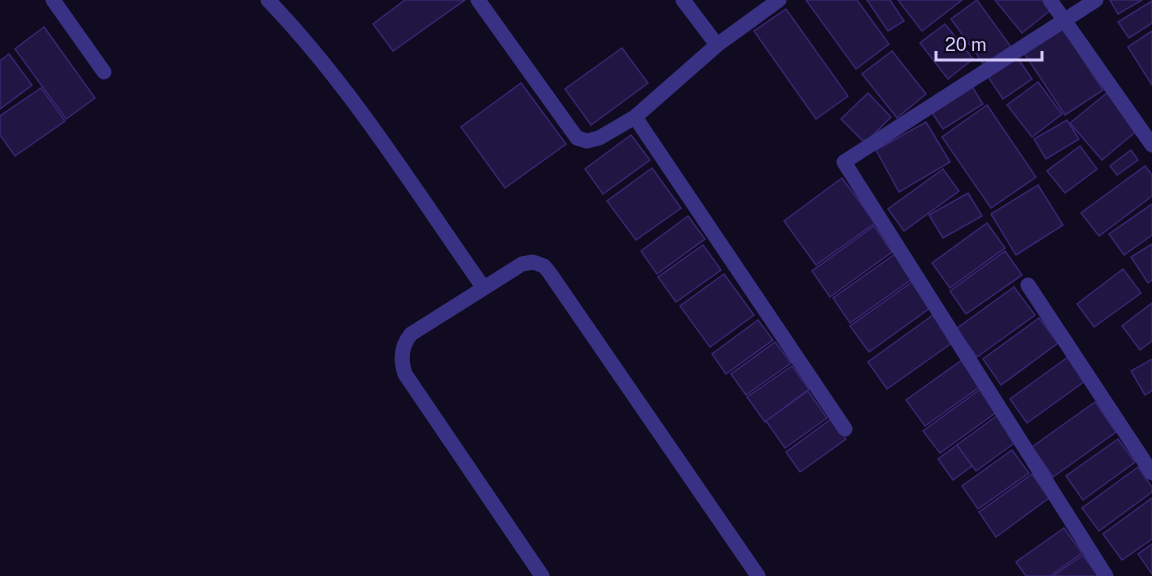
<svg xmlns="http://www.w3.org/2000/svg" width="1152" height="576" font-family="'Public Sans',sans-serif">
  <rect width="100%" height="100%" fill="#100b21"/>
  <g fill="#211543" stroke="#392571" stroke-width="1.5">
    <polygon points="405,0 465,0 393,51 373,24"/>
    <polygon points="806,0 857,0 889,44 856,69"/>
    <polygon points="867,0 890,0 904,21 888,31"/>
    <polygon points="898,0 962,0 922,31"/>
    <polygon points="977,0 1011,47 985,66 951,19"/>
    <polygon points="995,0 1047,0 1053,8 1022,33"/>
    <polygon points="1110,0 1142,0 1118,14"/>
    <polygon points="1152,1 1152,23 1129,38 1118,22"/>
    <polygon points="786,9 848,96 816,119 754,31"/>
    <polygon points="945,24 973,59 948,79 920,43"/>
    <polygon points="1061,26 1103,90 1065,115 1022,50"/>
    <polygon points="44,27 95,98 66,119 15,49"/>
    <polygon points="1152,31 1152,85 1128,47"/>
    <polygon points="622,48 648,83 591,125 565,89"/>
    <polygon points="892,51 926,94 897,118 862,74"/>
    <polygon points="9,54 32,85 0,109 0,61"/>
    <polygon points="1017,57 1032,79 1003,99 988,77"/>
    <polygon points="1038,82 1062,114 1032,137 1007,105"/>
    <polygon points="521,83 566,144 505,188 461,127"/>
    <polygon points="971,85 983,104 943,129 931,111"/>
    <polygon points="41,88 65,121 15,156 0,135 0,116"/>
    <polygon points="1108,92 1139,129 1102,160 1070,123"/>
    <polygon points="868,93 891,117 865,143 841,119"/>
    <polygon points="987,105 1036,177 991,208 942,137"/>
    <polygon points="1067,120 1079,139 1046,159 1034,139"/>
    <polygon points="926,122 950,162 899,192 876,150"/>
    <polygon points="631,135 650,160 603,194 585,169"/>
    <polygon points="1080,146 1097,169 1065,193 1047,171"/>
    <polygon points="1131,150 1138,160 1117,175 1110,166"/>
    <polygon points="1145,166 1152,175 1152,196 1099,236 1081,213"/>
    <polygon points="652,168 681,208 636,240 607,201"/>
    <polygon points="943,169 959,191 904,231 888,209"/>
    <polygon points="842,178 875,223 816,265 784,221"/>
    <polygon points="1038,185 1063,225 1016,255 991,214"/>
    <polygon points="968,193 982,216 943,238 929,215"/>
    <polygon points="1152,204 1152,235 1124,255 1109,234"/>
    <polygon points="688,216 705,239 657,274 641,251"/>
    <polygon points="987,223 1005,248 950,288 932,263"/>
    <polygon points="874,226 892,252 830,297 812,271"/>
    <polygon points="1152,244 1152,280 1148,283 1131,257"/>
    <polygon points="703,245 721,270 676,302 658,277"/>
    <polygon points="1005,251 1022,275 966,314 950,291"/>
    <polygon points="895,254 912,279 850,323 833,298"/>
    <polygon points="1123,269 1141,293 1094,327 1077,304"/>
    <polygon points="724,274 754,315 710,347 680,306"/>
    <polygon points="912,282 930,308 869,352 850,326"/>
    <polygon points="1014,287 1035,315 977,357 956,329"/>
    <polygon points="1152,303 1152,341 1140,350 1122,326"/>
    <polygon points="933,315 953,342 887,389 868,362"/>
    <polygon points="1039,318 1058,343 1001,385 983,359"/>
    <polygon points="758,320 773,340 726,374 712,354"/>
    <polygon points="775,342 791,363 746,395 731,374"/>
    <polygon points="1068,357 1085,381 1027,423 1010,399"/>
    <polygon points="1152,359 1152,391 1145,395 1131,371"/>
    <polygon points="962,360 981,386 925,426 906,400"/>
    <polygon points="792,366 809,389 765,422 747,397"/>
    <polygon points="982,388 998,411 940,453 923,431"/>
    <polygon points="808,391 827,418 785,448 766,421"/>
    <polygon points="1095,402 1116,432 1053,477 1032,447"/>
    <polygon points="998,415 1017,441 976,471 957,445"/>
    <polygon points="831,419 846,439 800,472 786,452"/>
    <polygon points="1118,439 1135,462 1083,500 1066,476"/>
    <polygon points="957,445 972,466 953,480 938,459"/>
    <polygon points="1012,450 1029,473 978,509 962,486"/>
    <polygon points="1138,467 1152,487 1152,492 1099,531 1082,508"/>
    <polygon points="1032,474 1049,498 996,537 979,512"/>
    <polygon points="1152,498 1152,539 1122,560 1103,534"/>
    <polygon points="1064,528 1082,553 1050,576 1026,576 1016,562"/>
    <polygon points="1152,544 1152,574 1138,554"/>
    <polygon points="1083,555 1098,576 1053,576"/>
  </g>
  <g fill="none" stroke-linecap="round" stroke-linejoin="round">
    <g stroke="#393284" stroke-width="15">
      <polyline points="53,0 104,72"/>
      <path d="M268 0C350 85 415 190 483 287"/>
      <polyline points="478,0 577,138 587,141 599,138 635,117 717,45 779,0"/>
      <polyline points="683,0 717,45"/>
      <polyline points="1050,0 1152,145"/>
      <polyline points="1096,0 844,162 1106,576"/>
      <polyline points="635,117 845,429"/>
      <polyline points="1028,285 1152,473"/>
      <path d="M542 576 405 374C400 359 401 346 411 334L522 264 533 262 544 266 549 272 758 576"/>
    </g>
  </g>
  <path d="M936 51v9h106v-9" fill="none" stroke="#d3cbff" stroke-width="3"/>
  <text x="945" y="51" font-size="18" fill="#d3cbff" stroke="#100b21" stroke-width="4.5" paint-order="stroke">20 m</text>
</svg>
